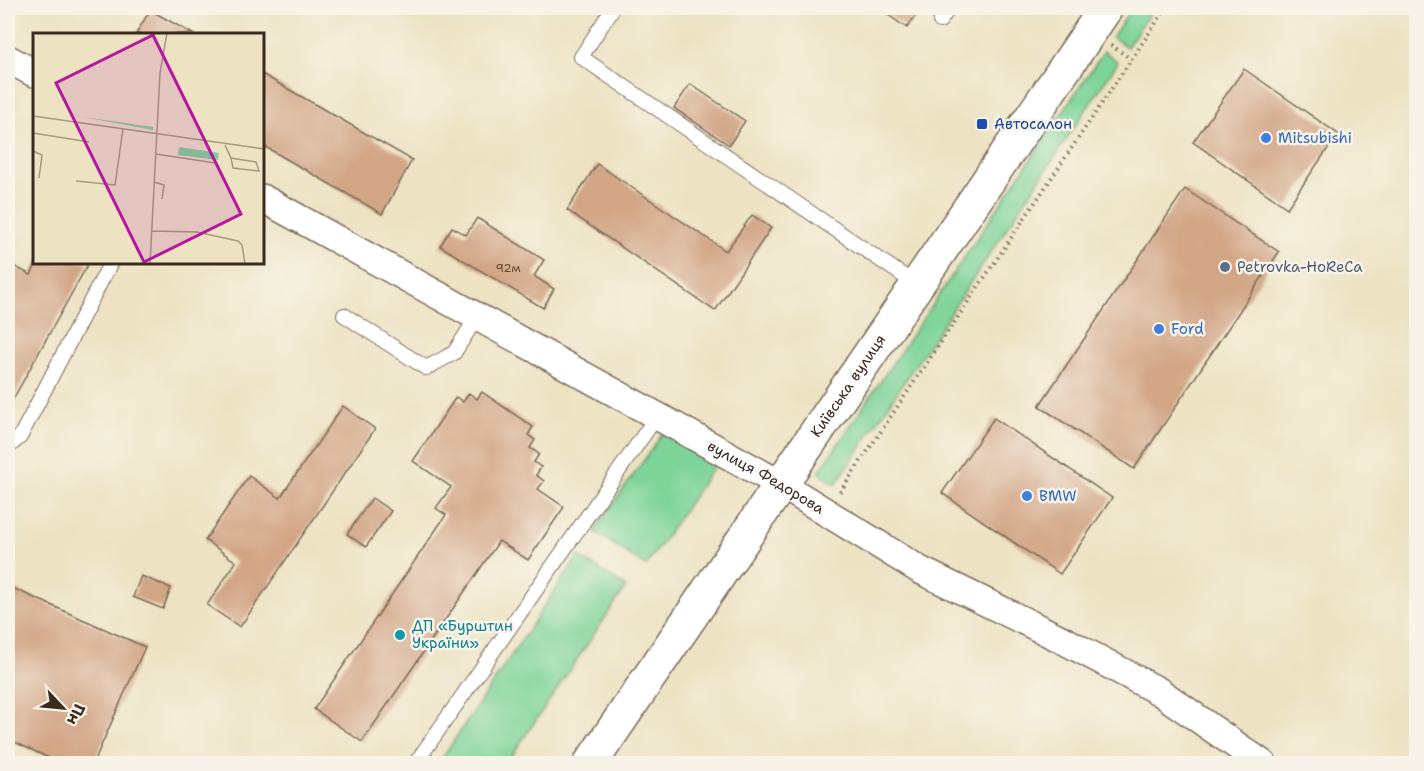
<svg xmlns="http://www.w3.org/2000/svg" width="1424" height="771" font-family="'Shantell Sans',sans-serif">
  <rect width="100%" height="100%" fill="#f7f3e8"/>
  <filter id="ink" filterUnits="userSpaceOnUse"><feTurbulence type="fractalNoise" baseFrequency=".0167" numOctaves="2"/><feDisplacementMap in="SourceGraphic" scale="12" xChannelSelector="R" yChannelSelector="G"/><feConvolveMatrix kernelMatrix="1 2 1 2 8 2 1 2 1" color-interpolation-filters="sRGB"/></filter>
  <filter id="wash" filterUnits="userSpaceOnUse"><feTurbulence type="fractalNoise" baseFrequency=".008" numOctaves="4" result="noise"/><feDisplacementMap in="SourceGraphic" scale="24" xChannelSelector="R" yChannelSelector="G"/><feGaussianBlur stdDeviation="1.35" result="paint"/><feColorMatrix in="noise" values="0 0 0 0 0 0 0 0 0 0 0 0 0 0 0 0 0 1.4 0 .05"/><feComposite in="paint" operator="in"/></filter>
  <g filter="url(#wash)">
    <rect width="100%" height="100%" fill="#ede3c3"/>
    <g fill="#7dd499" stroke="#5c7f5c" stroke-width="1.5">
      <polygon points="1132,8 1142,8 1150,13 1127,47 1112,37"/>
      <polygon points="1104,51 1118,62 836,484 819,472"/>
      <polygon points="663,433 716,463 646,566 594,531"/>
      <polygon points="578,556 626,587 507,763 439,763"/>
    </g>
    <g id="blocks">
      <g fill="#d2a585">
        <polygon points="878,8 921,8 907,28"/>
        <polygon points="150,10 193,34 136,34"/>
        <polygon points="1244,69 1338,134 1287,208 1193,142"/>
        <polygon points="262,74 412,160 382,214 262,145"/>
        <polygon points="690,84 745,121 729,145 674,108"/>
        <polygon points="597,164 726,251 752,215 771,228 715,311 567,210"/>
        <polygon points="1185,189 1279,252 1134,469 1039,406"/>
        <polygon points="477,218 544,260 534,276 554,289 543,308 440,246 452,227 466,235"/>
        <polygon points="37,262 89,262 12,401 8,399 8,263 31,275"/>
        <polygon points="482,392 533,427 528,435 535,440 530,448 539,454 534,462 541,467 536,475 544,481 538,489 564,507 528,560 499,541 362,742 314,709 446,515 436,508 451,487 413,461 456,397 463,402 469,393 477,399"/>
        <polygon points="343,406 375,429 240,627 207,605 236,562 205,540 249,476 280,498"/>
        <polygon points="994,418 1112,498 1060,574 942,493"/>
        <polygon points="372,498 391,511 366,547 347,534"/>
        <polygon points="141,576 171,588 163,609 133,597"/>
        <polygon points="8,586 145,647 93,764 62,764 8,739"/>
      </g>
    </g>
  </g>
  <g filter="url(#ink)">
    <use href="#blocks" fill-opacity="0" stroke="#796b58" stroke-width="1.5"/>
    <g fill="none" stroke-linecap="round" stroke-linejoin="round">
      <g stroke="#796b58" stroke-width="16">
        <g id="lane">
          <polyline points="613,8 581,57 917,285"/>
          <polyline points="940,21 949,8"/>
          <polyline points="344,315 426,368 454,353 477,317"/>
          <polyline points="8,447 20,437 111,262"/>
          <polyline points="415,764 657,416"/>
        </g>
      </g>
      <g stroke="#796b58" stroke-width="30">
        <g id="street">
          <polyline points="8,59 34,73"/>
          <path id="s1" d="M262 198 782 485 920 570 1065 641 1160 692 1263 764"/>
        </g>
      </g>
      <g stroke="#796b58" stroke-width="36">
        <g id="primary">
          <path id="s2" d="M590 764 1106 8"/>
        </g>
      </g>
      <g stroke="#796b58" stroke-width="4" stroke-dasharray="1.5 4.5" stroke-linecap="butt">
        <polyline points="1111,45 1131,59"/>
        <polyline points="840,492 1166,8"/>
      </g>
      <use href="#lane" stroke="#fff" stroke-width="14"/>
      <use href="#street" stroke="#fff" stroke-width="27"/>
      <use href="#primary" stroke="#fff" stroke-width="33"/>
    </g>
  </g>
  <rect fill="#1a4fb4" stroke="#f7f3e8" stroke-width="2" x="976" y="118" width="12" height="12" rx="3"/>
  <g fill="#3f7fe0" stroke="#f7f3e8" stroke-width="2">
    <circle cx="1266" cy="138" r="6"/>
    <circle cx="1159" cy="329" r="6"/>
    <circle cx="1027" cy="496" r="6"/>
  </g>
  <circle fill="#5c6f8a" stroke="#f7f3e8" stroke-width="2" cx="1225" cy="267" r="6"/>
  <circle fill="#0f9aa8" stroke="#f7f3e8" stroke-width="2" cx="400" cy="635" r="6"/>
  <g text-anchor="middle" stroke-width="5" stroke-linejoin="round" paint-order="stroke">
    <g font-size="12" fill="#614938">
      <text x="508" y="272">92м</text>
    </g>
    <g font-size="15" fill="#164399" stroke="#f7f3e8" text-anchor="start">
      <text x="994" y="129">Автосалон</text>
    </g>
    <g font-size="15" fill="#366cbe" stroke="#f7f3e8" text-anchor="start">
      <text x="1278" y="143">Mitsubishi</text>
      <text x="1171" y="334">Ford</text>
      <text x="1039" y="501">BMW</text>
    </g>
    <g font-size="15" fill="#4e5e75" stroke="#f7f3e8" text-anchor="start">
      <text x="1237" y="272">Petrovka-HoReCa</text>
    </g>
    <g font-size="15" fill="#3b2a1e" stroke="#f7f3e8">
      <text dy="5" stroke="none"><textPath href="#s2" startOffset="458">Київська вулиця</textPath></text>
      <text dy="5" stroke="none"><textPath href="#s1" startOffset="576">вулиця Федорова</textPath></text>
    </g>
    <g font-size="15" fill="#0d838f" stroke="#f7f3e8" text-anchor="start">
      <text x="412" y="631">ДП «Бурштин<tspan x="412" dy="17">України»</tspan></text>
    </g>
  </g>
  <g transform="translate(33 33)">
    <rect width="231" height="231" fill="#ede3c3"/>
    <path d="M50 84 120 94V97ZM146 114 186 120 185 127 145 122Z" fill="#7dd499"/>
    <path fill="none" stroke="#a69981" stroke-width="1.5" d="M0 83 231 116M0 100 56 109M192 112 198 125 223 129 226 138 200 135 198 125M0 118 9 122 6 145M123 121 182 130M43 148 82 152 90 96M121 149 131 152 129 166M119 198 164 199 205 208 209 212 212 231M117 231 127 40 134 0"/>
    <path fill="#b5179e" fill-opacity="0.15" stroke="#b5179e" stroke-width="3" d="M120 2 208 181 111 229 23 50Z"/>
    <rect width="231" height="231" fill="none" stroke="#3b2a1e" stroke-width="3"/>
  </g>
  <rect width="1424" height="771" fill="none" stroke="#f7f3e8" stroke-width="30"/>
  <g transform="translate(63 708) rotate(116)" stroke="#f7f3e8" stroke-width="4.5" paint-order="stroke">
  <path d="M0-4.5L10 22L0 15L-10 22Z" fill="#3b2a1e"/>
  <text y="-9" font-size="16" font-weight="bold" text-anchor="middle" fill="#3b2a1e">Пн</text>
  </g>
</svg>
